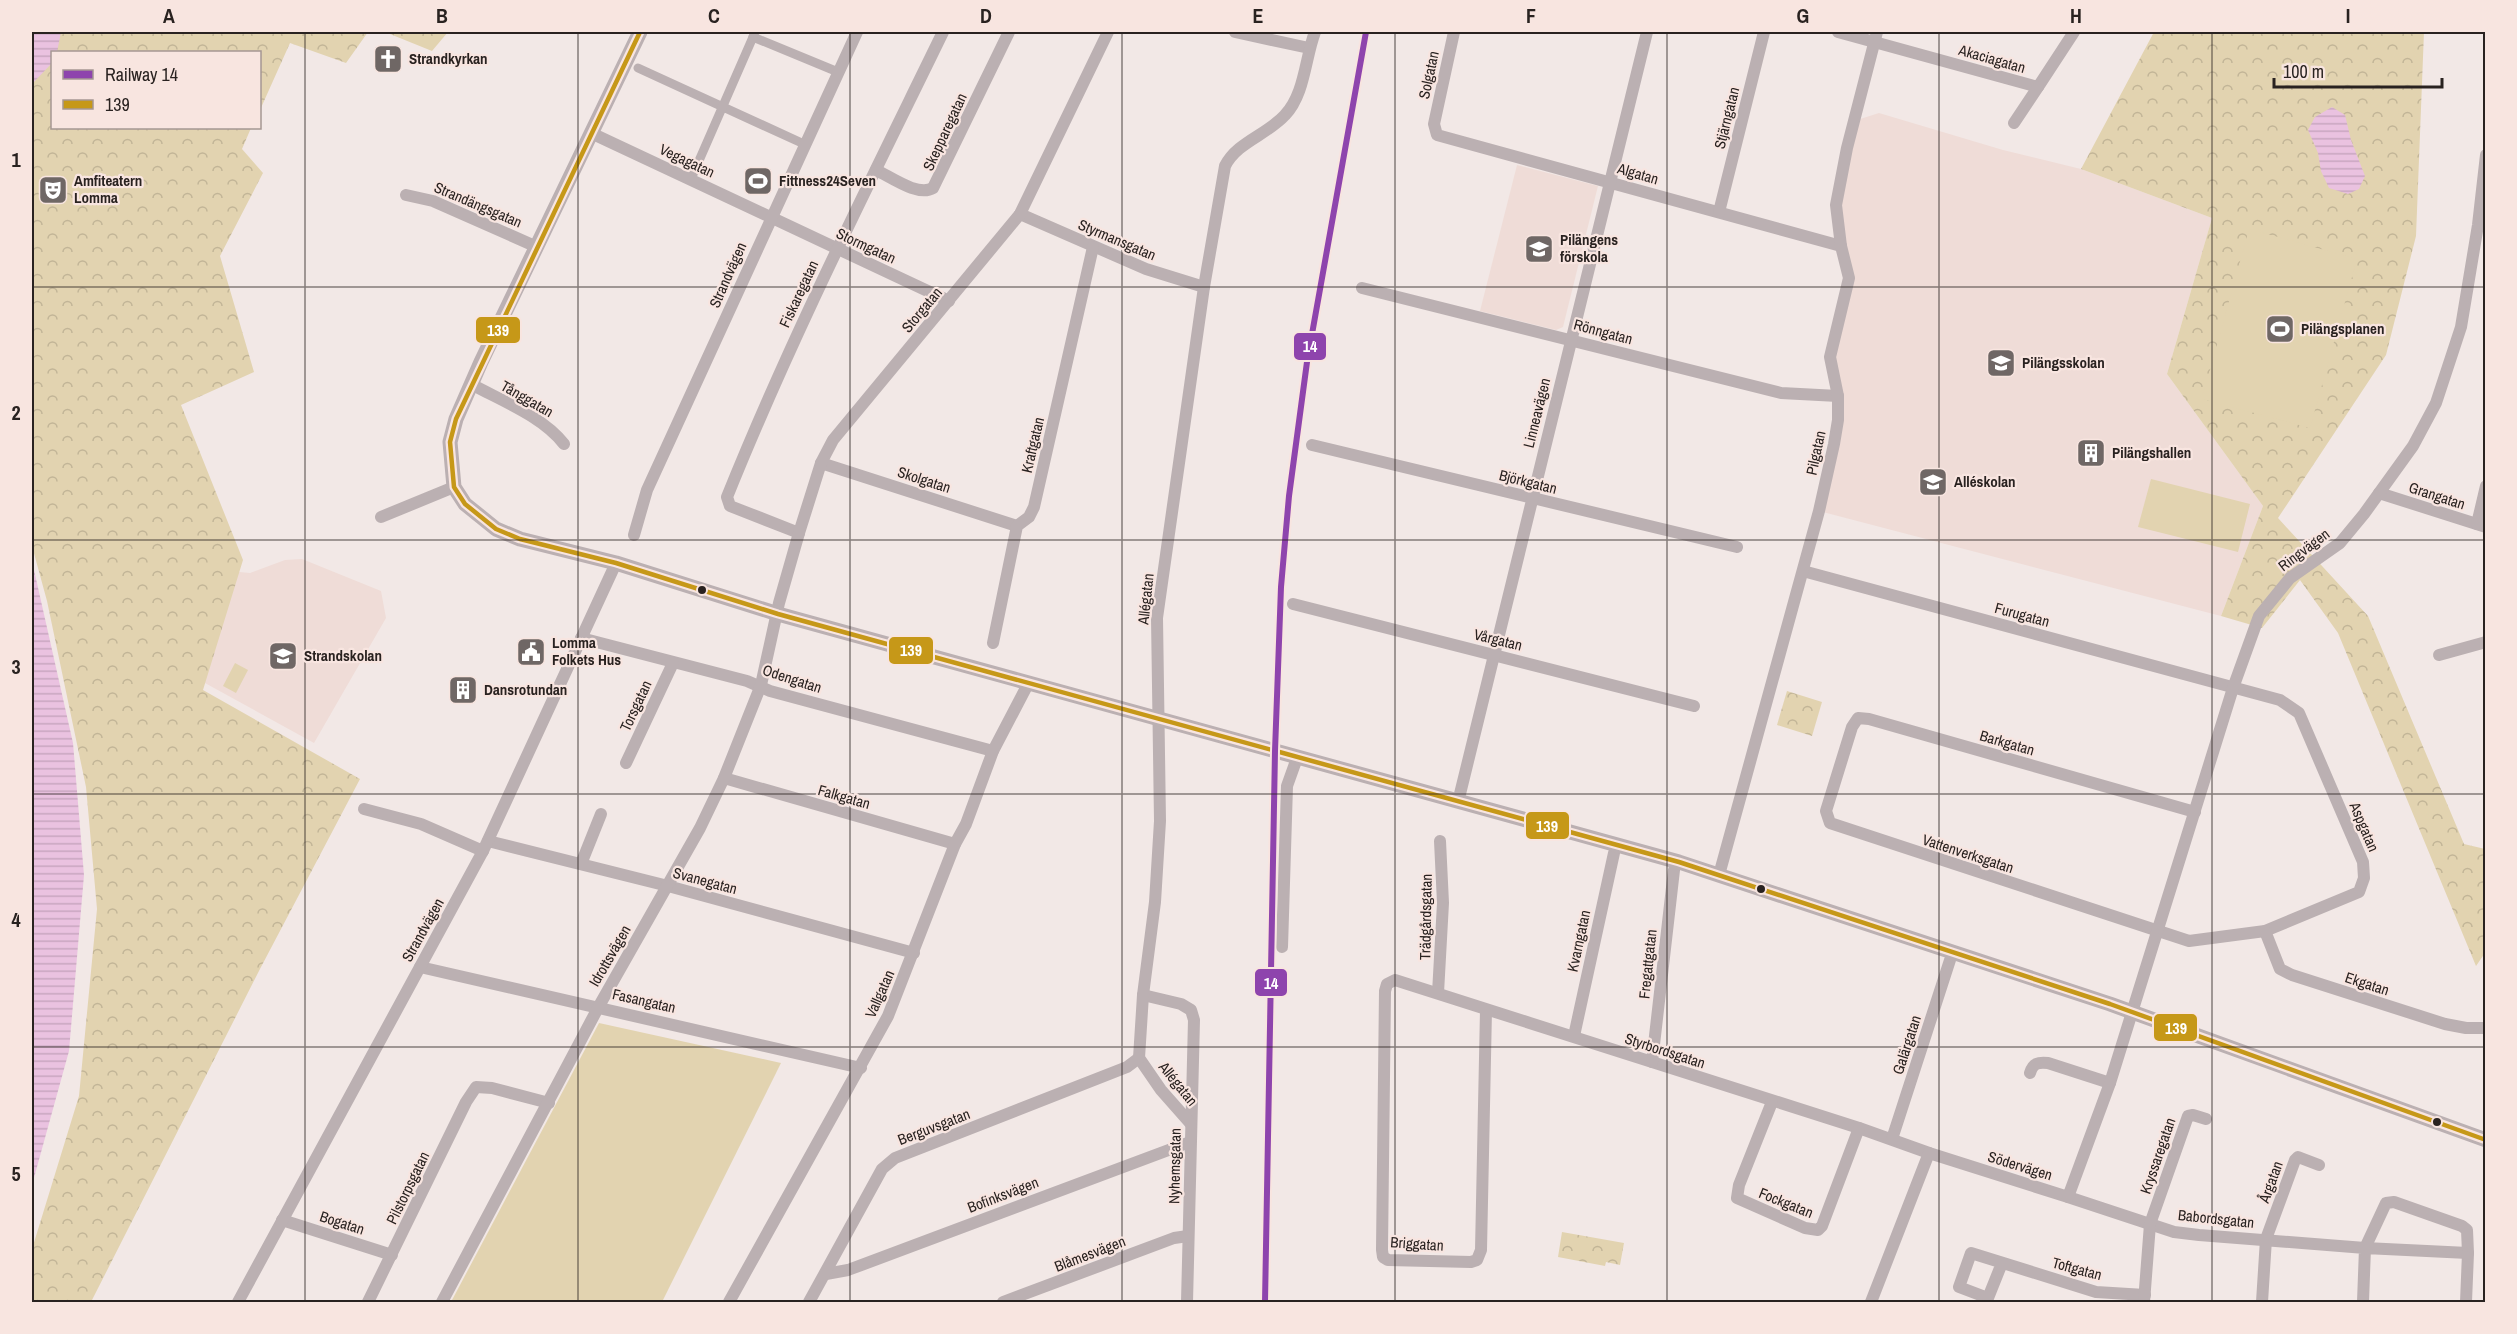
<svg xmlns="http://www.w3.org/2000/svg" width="2517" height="1334" font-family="'Archivo Narrow',sans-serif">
  <defs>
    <pattern id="park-crowns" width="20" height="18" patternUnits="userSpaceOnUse" patternTransform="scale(1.5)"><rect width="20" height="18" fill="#e2d3b0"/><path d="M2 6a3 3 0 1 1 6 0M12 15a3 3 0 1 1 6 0" fill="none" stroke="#c2b597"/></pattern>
    <pattern id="water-rules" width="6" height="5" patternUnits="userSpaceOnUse" patternTransform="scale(1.5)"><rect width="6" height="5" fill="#eac2e0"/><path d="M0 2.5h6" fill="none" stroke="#c9a6c0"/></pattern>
  </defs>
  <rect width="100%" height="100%" fill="#f2e8e6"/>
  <g fill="#efdcd7">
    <polygon points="1879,113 2003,150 2081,169 2212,218 2167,374 2263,506 2221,616 1819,511 1834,444 1830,357 1849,278 1836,214 1854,121"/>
    <polygon points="1517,165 1598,186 1563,327 1556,330 1480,311"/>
    <polygon points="302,559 381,591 386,618 314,743 194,677 229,571 250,573 285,560"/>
  </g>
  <g fill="url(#park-crowns)">
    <polygon points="32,32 368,32 346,63 290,43 260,110 260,52 52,52 52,128 251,128 242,149 263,173 220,256 254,372 181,405 243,560 203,690 360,779 261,967 91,1302 32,1302 32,1249 79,1096 97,909 86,787 47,601 32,546"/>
    <polygon points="385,32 448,32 432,51"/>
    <polygon points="2154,32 2424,32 2416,236 2386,355 2278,518 2368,616 2464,844 2485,849 2485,953 2476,966 2338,633 2300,580 2262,628 2221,616 2263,506 2167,374 2212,218 2081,169"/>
    <polygon points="1787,691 1822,702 1812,736 1777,725"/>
    <polygon points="1562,1232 1624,1243 1620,1265 1606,1262 1605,1266 1558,1257"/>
  </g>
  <g fill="#e2d3b0">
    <polygon points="2249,229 2357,259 2310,428 2202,399"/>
    <polygon points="2151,479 2250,504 2238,552 2138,527"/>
    <polygon points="235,663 248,670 236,693 223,686"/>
    <polygon points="599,1023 781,1063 662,1302 451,1302"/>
  </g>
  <g fill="url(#water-rules)">
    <polygon points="32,32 61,32 57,52 52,52 52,63 32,84"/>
    <polygon points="2332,107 2345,115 2351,140 2365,176 2359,189 2348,194 2329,188 2321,171 2318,153 2308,130 2315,117"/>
    <polygon points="32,561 73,743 84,875 69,1051 32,1185"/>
  </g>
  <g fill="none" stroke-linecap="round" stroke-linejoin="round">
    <g stroke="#bbb0b2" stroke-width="9">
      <polyline points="755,32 753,37 838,72"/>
      <polyline points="638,68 804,144"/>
      <polyline points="691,179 753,37"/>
    </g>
    <g stroke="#bbb0b2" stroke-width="12">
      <polyline points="1235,32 1309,48"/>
      <polyline points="1454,32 1434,124 1437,135 1841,246"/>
      <polyline points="1838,32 2038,87 2074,32"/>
      <polyline points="2014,123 2038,87"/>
      <polyline points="591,133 949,301"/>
      <path d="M876 170C891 177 918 197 933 188L1009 32"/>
      <polyline points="406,195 433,201 537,247"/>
      <polyline points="1719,212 1764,32"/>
      <polyline points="1020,214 1146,269 1204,287"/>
      <polyline points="1362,288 1781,393 1838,396"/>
      <path d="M471 384C502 401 542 416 564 444"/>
      <polyline points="1312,445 1737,547"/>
      <polyline points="821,463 1017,526"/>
      <polyline points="2379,493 2486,527"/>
      <polyline points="381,517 454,487"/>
      <polyline points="2477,524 2486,486"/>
      <path d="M799 533 730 506 727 497C791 338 868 186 943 32"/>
      <polyline points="634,535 647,490 857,32"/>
      <polyline points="1803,571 2280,700 2299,713 2363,862 2364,878 2359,892 2265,931 2189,941 1830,823 1826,811 1852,727 1858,718 1869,719 2195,812"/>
      <polyline points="1293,604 1694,706"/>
      <polyline points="581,638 747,681 770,691 993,751"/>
      <polyline points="993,643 1017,526 1029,517 1034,507 1093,247"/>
      <polyline points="2439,655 2486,642"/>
      <polyline points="626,763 673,663"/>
      <polyline points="724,778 955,844"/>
      <polyline points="1458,802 1647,32"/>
      <polyline points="364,809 421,824 483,851"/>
      <polyline points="488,841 668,886 914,953"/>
      <polyline points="581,864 601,814"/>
      <polyline points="1719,875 1819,511 1834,444 1838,420 1838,396 1830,357 1849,278 1841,246 1836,205 1847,148 1877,32"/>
      <polyline points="2265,931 2280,969 2292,975 2445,1024 2466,1028 2486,1028"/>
      <polyline points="1282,947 1287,786 1297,758"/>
      <polyline points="420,967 861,1068"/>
      <polyline points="1438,993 1443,903 1440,841"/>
      <polyline points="1143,995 1181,1004 1191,1010 1194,1020 1187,1302"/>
      <polyline points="1486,1010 1481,1250 1477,1260 1471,1262 1388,1260 1383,1257 1382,1250 1385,991 1387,984 1395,980 1859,1128 1929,1153"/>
      <polyline points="1574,1036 1614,853"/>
      <polyline points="1652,1062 1674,870"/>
      <path d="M2030 1073C2033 1063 2038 1062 2048 1063L2110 1083"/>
      <polyline points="1772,1102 1739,1185 1737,1198 1805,1228 1818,1230 1822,1226 1859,1128"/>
      <path d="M1191 1124 1161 1090 1139 1058 1143 995 1155 902 1160 821 1157 618 1204 287 1225 166C1237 142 1267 135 1285 115 1305 94 1305 58 1315 32"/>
      <polyline points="1892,1139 1950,960"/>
      <polyline points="2068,1197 2174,1232 2199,1235 2365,1248 2468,1253 2467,1230 2462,1226 2394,1202 2386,1203 2365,1248 2363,1302"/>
      <polyline points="282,1220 392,1255"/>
      <polyline points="2002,1263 1988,1298 1959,1287 1971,1253 2096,1292 2145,1295"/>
      <polyline points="826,1274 848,1270 1190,1142"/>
      <polyline points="238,1302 483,851 616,563"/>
      <polyline points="368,1302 466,1102 476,1087 492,1088 549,1103"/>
      <polyline points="442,1302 599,1006 700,828 724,778 761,685 779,603 799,533 821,463 833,440 1020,214 1108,32"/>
      <polyline points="729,1302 888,1016 955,844 966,824 993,751 1028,684"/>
      <polyline points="809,1302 882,1169 895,1158 1127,1067 1139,1058"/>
      <polyline points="1003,1302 1174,1238 1188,1236"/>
      <polyline points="1871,1302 1929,1153 2068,1197 2110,1083 2233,688 2259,616 2290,578 2340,543 2364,514 2413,446 2436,403 2461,327 2478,225 2486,155"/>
      <polyline points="2144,1302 2150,1224 2188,1116 2193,1115 2206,1119"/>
      <polyline points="2262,1302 2266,1239 2295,1160 2298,1157 2319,1165"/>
      <polyline points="2466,1302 2468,1253"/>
    </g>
    <polyline stroke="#bbb0b2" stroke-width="15" points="640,32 481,362 456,419 450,442 454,487 465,504 496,529 520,539 616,563 778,614 1679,862 2110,1004 2486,1140"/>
    <g stroke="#f8e5e0" stroke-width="9">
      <polyline id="bus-1" points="640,32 456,419 450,442 454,487 465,504 496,529 520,539 616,563 778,614 1679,862 2110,1004 2486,1140"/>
    </g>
    <use href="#bus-1" stroke="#c69818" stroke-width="4.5"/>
    <g stroke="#f8e5e0" stroke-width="10">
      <polyline id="rail-1" points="1265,1302 1275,751 1281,587 1289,496 1307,362 1366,32"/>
    </g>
    <use href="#rail-1" stroke="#8e44ad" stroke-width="6"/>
  </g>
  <path fill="none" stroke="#292220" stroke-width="1.5" stroke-opacity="0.55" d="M305 32V1302M578 32V1302M850 32V1302M1122 32V1302M1395 32V1302M1667 32V1302M1939 32V1302M2212 32V1302M32 287H2486M32 540H2486M32 794H2486M32 1047H2486"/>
  <defs>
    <g id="church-square" transform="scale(1.5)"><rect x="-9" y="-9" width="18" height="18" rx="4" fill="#6f6765" stroke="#f8e5e0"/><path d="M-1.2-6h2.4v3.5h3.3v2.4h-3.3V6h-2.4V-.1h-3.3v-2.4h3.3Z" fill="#fff"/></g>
    <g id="stadium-square" transform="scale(1.5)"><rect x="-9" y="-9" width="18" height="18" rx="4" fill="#6f6765" stroke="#f8e5e0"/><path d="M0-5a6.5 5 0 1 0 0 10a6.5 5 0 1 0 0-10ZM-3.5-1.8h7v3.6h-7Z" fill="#fff"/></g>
    <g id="theatre-square" transform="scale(1.5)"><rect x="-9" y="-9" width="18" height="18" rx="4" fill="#6f6765" stroke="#f8e5e0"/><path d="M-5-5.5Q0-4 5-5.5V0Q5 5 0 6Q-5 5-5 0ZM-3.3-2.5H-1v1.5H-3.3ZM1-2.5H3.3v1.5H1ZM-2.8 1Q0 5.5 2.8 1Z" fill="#fff"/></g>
    <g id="school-square" transform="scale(1.5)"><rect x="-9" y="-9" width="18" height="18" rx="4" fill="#6f6765" stroke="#f8e5e0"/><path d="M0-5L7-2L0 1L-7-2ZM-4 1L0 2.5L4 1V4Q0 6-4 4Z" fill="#fff"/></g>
    <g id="building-square" transform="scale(1.5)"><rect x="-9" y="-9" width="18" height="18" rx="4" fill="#6f6765" stroke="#f8e5e0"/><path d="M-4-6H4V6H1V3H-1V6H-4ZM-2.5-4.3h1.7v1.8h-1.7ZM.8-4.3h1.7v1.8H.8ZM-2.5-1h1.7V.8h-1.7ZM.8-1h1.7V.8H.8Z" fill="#fff"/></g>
    <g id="civic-square" transform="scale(1.5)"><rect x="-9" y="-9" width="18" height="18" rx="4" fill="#6f6765" stroke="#f8e5e0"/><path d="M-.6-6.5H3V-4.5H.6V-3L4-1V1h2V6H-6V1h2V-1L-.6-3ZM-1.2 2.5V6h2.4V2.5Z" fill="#fff"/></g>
  </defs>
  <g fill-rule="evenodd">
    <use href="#church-square" x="388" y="59"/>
    <use href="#stadium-square" x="758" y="181"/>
    <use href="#theatre-square" x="53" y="190"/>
    <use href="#school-square" x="1539" y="249"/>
    <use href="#stadium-square" x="2280" y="329"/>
    <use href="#school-square" x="2001" y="363"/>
    <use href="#building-square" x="2091" y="453"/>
    <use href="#school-square" x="1933" y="482"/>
    <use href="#civic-square" x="531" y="652"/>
    <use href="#school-square" x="283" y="656"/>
    <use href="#building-square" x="463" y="690"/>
  </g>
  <g fill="#292220" stroke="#f8e5e0" stroke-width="2">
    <circle cx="702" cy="590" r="5"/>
    <circle cx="1761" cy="889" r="5"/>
    <circle cx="2437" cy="1122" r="5"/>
  </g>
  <g text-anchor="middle" stroke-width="4.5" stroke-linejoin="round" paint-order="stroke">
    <g font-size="15" font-weight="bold" fill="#292220" stroke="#f8e5e0" text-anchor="start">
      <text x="409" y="64">Strandkyrkan</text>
      <text x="74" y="186">Amfiteatern<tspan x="74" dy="17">Lomma</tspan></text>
      <text x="779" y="186">Fittness24Seven</text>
      <text x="1560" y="245">Pilängens<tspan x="1560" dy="17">förskola</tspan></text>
      <text x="2301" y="334">Pilängsplanen</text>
      <text x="2022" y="368">Pilängsskolan</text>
      <text x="2112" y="458">Pilängshallen</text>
      <text x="1954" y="487">Alléskolan</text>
      <text x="552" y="648">Lomma<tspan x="552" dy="17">Folkets Hus</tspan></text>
      <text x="304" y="661">Strandskolan</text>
      <text x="484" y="695">Dansrotundan</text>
    </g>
    <g font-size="15" fill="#292220" stroke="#f8e5e0">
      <text transform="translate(1992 59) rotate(16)" y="5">Akaciagatan</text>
      <text transform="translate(1429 75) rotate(-78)" y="5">Solgatan</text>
      <text transform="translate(1727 118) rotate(-76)" y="5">Stjärngatan</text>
      <text transform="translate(945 132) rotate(-65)" y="5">Skepparegatan</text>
      <text transform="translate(687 161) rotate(25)" y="5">Vegagatan</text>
      <text transform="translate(1638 174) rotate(16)" y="5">Algatan</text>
      <text transform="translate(478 205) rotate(23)" y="5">Strandängsgatan</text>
      <text transform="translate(1117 240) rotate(23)" y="5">Styrmansgatan</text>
      <text transform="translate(866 246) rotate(25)" y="5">Stormgatan</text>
      <text transform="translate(728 275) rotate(-66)" y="5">Strandvägen</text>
      <text transform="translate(799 294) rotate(-65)" y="5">Fiskaregatan</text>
      <text transform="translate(922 310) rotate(-50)" y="5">Storgatan</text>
      <text transform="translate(1603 332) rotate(15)" y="5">Rönngatan</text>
      <text transform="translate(527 399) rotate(30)" y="5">Tånggatan</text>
      <text transform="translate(1537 413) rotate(-76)" y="5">Linneavägen</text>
      <text transform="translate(1033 445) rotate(-77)" y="5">Kraftgatan</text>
      <text transform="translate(1816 453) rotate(-78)" y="5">Pilgatan</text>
      <text transform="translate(924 480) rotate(18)" y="5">Skolgatan</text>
      <text transform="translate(1528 482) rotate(14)" y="5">Björkgatan</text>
      <text transform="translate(2437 496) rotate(18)" y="5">Grangatan</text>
      <text transform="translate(2304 550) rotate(-37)" y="5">Ringvägen</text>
      <text transform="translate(1146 599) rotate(-84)" y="5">Allégatan</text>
      <text transform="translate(2022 615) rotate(15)" y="5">Furugatan</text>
      <text transform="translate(1498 640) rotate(14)" y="5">Vårgatan</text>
      <text transform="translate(792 679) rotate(18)" y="5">Odengatan</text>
      <text transform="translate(636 706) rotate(-65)" y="5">Torsgatan</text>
      <text transform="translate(2007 743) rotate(16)" y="5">Barkgatan</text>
      <text transform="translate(844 797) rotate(16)" y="5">Falkgatan</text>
      <text transform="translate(2364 827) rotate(67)" y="5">Aspgatan</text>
      <text transform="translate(1968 854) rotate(18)" y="5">Vattenverksgatan</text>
      <text transform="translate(705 881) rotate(15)" y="5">Svanegatan</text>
      <text transform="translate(1426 917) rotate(-89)" y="5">Trädgårdsgatan</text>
      <text transform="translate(423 930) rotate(-61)" y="5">Strandvägen</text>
      <text transform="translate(1579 941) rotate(-78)" y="5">Kvarngatan</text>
      <text transform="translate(610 956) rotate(-60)" y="5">Idrottsvägen</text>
      <text transform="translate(1648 964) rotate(-84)" y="5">Fregattgatan</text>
      <text transform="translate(2367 984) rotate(18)" y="5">Ekgatan</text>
      <text transform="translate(880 994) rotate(-66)" y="5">Vallgatan</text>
      <text transform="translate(644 1001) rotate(13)" y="5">Fasangatan</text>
      <text transform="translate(1907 1045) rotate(-72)" y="5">Galärgatan</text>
      <text transform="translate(1665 1051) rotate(18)" y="5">Styrbordsgatan</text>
      <text transform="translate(1178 1084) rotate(51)" y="5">Allégatan</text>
      <text transform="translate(934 1127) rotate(-21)" y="5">Berguvsgatan</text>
      <text transform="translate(2158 1156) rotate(-71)" y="5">Kryssaregatan</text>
      <text transform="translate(1175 1166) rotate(-89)" y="5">Nyhemsgatan</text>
      <text transform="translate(2020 1166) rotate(17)" y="5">Södervägen</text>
      <text transform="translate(2271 1182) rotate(-70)" y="5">Årgatan</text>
      <text transform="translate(408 1188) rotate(-64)" y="5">Pilstorpsgatan</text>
      <text transform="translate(1003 1195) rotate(-21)" y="5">Bofinksvägen</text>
      <text transform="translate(1786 1203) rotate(22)" y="5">Fockgatan</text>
      <text transform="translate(2216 1219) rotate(6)" y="5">Babordsgatan</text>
      <text transform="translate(342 1223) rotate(18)" y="5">Bogatan</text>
      <text transform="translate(1417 1244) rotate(4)" y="5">Briggatan</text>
      <text transform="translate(1090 1254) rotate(-21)" y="5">Blåmesvägen</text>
      <text transform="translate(2077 1269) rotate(15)" y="5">Toftgatan</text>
    </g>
  </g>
  <g stroke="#f8e5e0" stroke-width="2">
    <rect x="475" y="316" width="46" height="28" rx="6" fill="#c69818"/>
    <rect x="1293" y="332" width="34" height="29" rx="6" fill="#8e44ad"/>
    <rect x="888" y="636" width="46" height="29" rx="6" fill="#c69818"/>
    <rect x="1525" y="811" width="45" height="29" rx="6" fill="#c69818"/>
    <rect x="1254" y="968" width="34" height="29" rx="6" fill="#8e44ad"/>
    <rect x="2153" y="1013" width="45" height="29" rx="6" fill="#c69818"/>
  </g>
  <g font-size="16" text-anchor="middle" font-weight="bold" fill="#fff">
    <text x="498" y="336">139</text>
    <text x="1310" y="352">14</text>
    <text x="911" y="656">139</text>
    <text x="1547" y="832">139</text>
    <text x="1271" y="989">14</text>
    <text x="2176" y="1034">139</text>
  </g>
  <rect width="2517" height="1334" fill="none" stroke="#f8e5e0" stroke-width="66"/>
  <rect x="51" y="51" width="210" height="78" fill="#f8e5e0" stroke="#a59793" stroke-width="1.5"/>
  <rect x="63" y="70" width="30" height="9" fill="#8e44ad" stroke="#a59793" stroke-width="1.5"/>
  <text x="105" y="81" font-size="18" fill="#292220">Railway 14</text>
  <rect x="63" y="100" width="30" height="9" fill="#c69818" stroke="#a59793" stroke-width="1.5"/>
  <text x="105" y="111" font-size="18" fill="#292220">139</text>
  <path d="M2274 78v9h168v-9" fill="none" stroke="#292220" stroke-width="3"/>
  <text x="2283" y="78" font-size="18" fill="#292220" stroke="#f8e5e0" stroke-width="4.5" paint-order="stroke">100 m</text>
  <rect x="33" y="33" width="2451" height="1268" fill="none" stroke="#292220" stroke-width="2"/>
  <g font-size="20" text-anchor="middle" font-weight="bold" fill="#292220">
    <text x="169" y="23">A</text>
    <text x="442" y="23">B</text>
    <text x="714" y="23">C</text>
    <text x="986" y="23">D</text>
    <text x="1258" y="23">E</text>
    <text x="1531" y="23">F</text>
    <text x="1803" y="23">G</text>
    <text x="2076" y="23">H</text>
    <text x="2348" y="23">I</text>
    <text x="16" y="167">1</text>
    <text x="16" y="420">2</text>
    <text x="16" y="674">3</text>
    <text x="16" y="927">4</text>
    <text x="16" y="1181">5</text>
  </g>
</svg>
